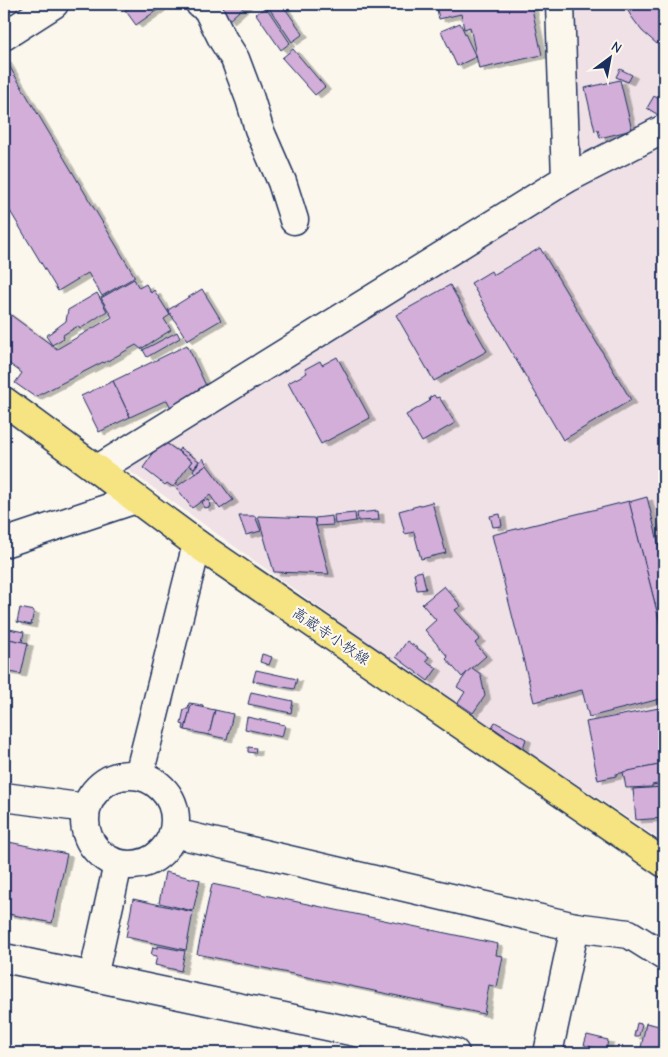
<svg xmlns="http://www.w3.org/2000/svg" width="668" height="1057" font-family="'Comic Neue','Klee One',sans-serif">
  <defs>
    <filter id="shadow"><feDropShadow dx="5.5" dy="3" stdDeviation="0" flood-color="#0004"/></filter>
  </defs>
  <rect width="100%" height="100%" fill="#fbf7ec"/>
  <filter id="ink" filterUnits="userSpaceOnUse"><feTurbulence type="fractalNoise" baseFrequency=".02" numOctaves="2"/><feDisplacementMap in="SourceGraphic" scale="10" xChannelSelector="R" yChannelSelector="G"/><feConvolveMatrix kernelMatrix="1 2 1 2 8 2 1 2 1" color-interpolation-filters="sRGB"/></filter>
  <g filter="url(#ink)">
    <polygon fill="#efe1e6" points="569,4 664,4 664,842 412,674 127,469 141,460 138,454 575,186"/>
    <g fill="#d2aed8" stroke="#1b2f5e" filter="url(#shadow)">
      <polygon points="134,4 157,4 160,8 136,25 125,10"/>
      <polygon points="218,4 247,4 229,20 216,6"/>
      <polygon points="270,4 282,4 303,34 292,42 267,5"/>
      <polygon points="436,4 531,4 542,55 479,69 470,27 464,29 461,14 439,19"/>
      <polygon points="624,4 664,4 664,47 657,44 642,31 631,16"/>
      <polygon points="266,7 290,43 281,50 256,14"/>
      <polygon points="460,23 476,57 457,66 441,31"/>
      <polygon points="293,49 325,87 315,95 282,58"/>
      <polygon points="5,59 135,277 102,296 88,273 58,291 4,201 4,60"/>
      <polygon points="620,69 632,75 628,82 616,77"/>
      <polygon points="620,80 632,130 600,138 598,130 595,131 585,88"/>
      <polygon points="654,96 664,102 664,108 660,116 647,108"/>
      <polygon points="540,248 631,400 563,440 471,283 491,271 493,275"/>
      <polygon points="134,279 139,288 146,284 151,293 154,290 170,315 164,319 171,330 141,349 136,345 104,363 103,362 35,397 15,383 22,373 4,360 4,310 57,349 112,317 101,298"/>
      <polygon points="450,285 487,351 434,381 396,315"/>
      <polygon points="202,289 221,320 187,340 168,310"/>
      <polygon points="97,293 107,311 80,329 78,326 63,335 64,338 52,345 46,336 66,321 68,310"/>
      <polygon points="177,332 180,338 147,357 143,350"/>
      <polygon points="187,345 208,390 171,408 167,400 130,417 113,381"/>
      <polygon points="337,357 370,418 321,444 288,383 307,373 305,369 320,361 322,365"/>
      <polygon points="113,381 130,417 99,432 81,396"/>
      <polygon points="434,395 436,398 439,397 455,423 422,442 406,415 430,401 429,398"/>
      <polygon points="163,441 192,461 173,487 167,483 165,485 143,468 152,455 151,455"/>
      <polygon points="180,448 199,461 194,468 189,465 192,461 178,451"/>
      <polygon points="203,458 207,465 195,473 193,470"/>
      <polygon points="207,465 233,500 220,509 210,495 192,508 176,487"/>
      <polygon points="647,497 664,566 664,639 629,502"/>
      <polygon points="209,500 210,507 204,508 202,501"/>
      <polygon points="629,501 664,639 664,698 589,717 582,690 534,702 492,535"/>
      <polygon points="432,502 446,553 421,559 414,532 405,534 399,511"/>
      <polygon points="378,511 379,520 358,521 357,513"/>
      <polygon points="355,513 356,521 335,524 334,515"/>
      <polygon points="500,514 502,526 493,527 490,516"/>
      <polygon points="239,516 255,516 261,531 246,535"/>
      <polygon points="258,516 314,518 329,574 274,572"/>
      <polygon points="332,516 333,525 316,526 315,518"/>
      <polygon points="422,571 426,589 417,590 414,573"/>
      <polygon points="444,586 461,606 455,610 480,639 475,643 486,656 462,677 446,659 448,657 425,630 436,620 422,604"/>
      <polygon points="20,608 34,611 31,625 17,622"/>
      <polygon points="9,629 24,632 22,642 4,638 4,632 8,633"/>
      <polygon points="4,638 28,643 21,674 4,671"/>
      <polygon points="407,641 429,657 426,661 437,668 428,681 396,657"/>
      <polygon points="262,654 272,657 269,665 260,662"/>
      <polygon points="472,668 482,675 481,677 485,696 473,713 458,703 465,692 457,687 468,671"/>
      <polygon points="256,670 297,679 294,689 253,681"/>
      <polygon points="251,692 293,701 291,713 248,704"/>
      <polygon points="189,703 203,705 202,708 191,705 185,730 183,729 184,725 181,724 184,709 188,709"/>
      <polygon points="191,705 215,710 209,735 185,730"/>
      <polygon points="659,708 664,733 664,764 616,774 616,776 598,780 586,722"/>
      <polygon points="215,710 233,714 227,739 209,735"/>
      <polygon points="247,717 285,725 282,737 245,729"/>
      <polygon points="495,722 526,739 523,748 492,727"/>
      <polygon points="248,747 256,748 255,753 248,752"/>
      <polygon points="664,764 664,783 652,785 652,787 626,788 623,772"/>
      <polygon points="664,787 664,818 636,820 633,789"/>
      <polygon points="4,841 67,854 52,923 4,913"/>
      <polygon points="165,872 200,880 193,911 159,903"/>
      <polygon points="212,884 498,944 496,955 503,956 497,987 489,985 484,1014 197,954"/>
      <polygon points="133,899 193,912 186,950 126,937"/>
      <polygon points="158,946 185,951 181,971 155,965 157,956 151,955 153,947 158,948"/>
      <polygon points="637,1023 642,1024 639,1036 634,1036"/>
      <polygon points="646,1023 664,1027 664,1053 640,1053"/>
      <polygon points="587,1035 608,1040 606,1051 584,1045"/>
    </g>
    <g fill="none" stroke-linecap="round" stroke-linejoin="round">
      <g stroke="#1b2f5e" stroke-width="31">
        <g id="minor">
          <polyline points="200,4 206,6 223,40 235,59 250,99 259,129 282,182 294,220"/>
          <polyline points="560,4 566,179"/>
          <polyline points="4,36 54,4"/>
          <polyline points="98,469 566,179 664,129"/>
          <polyline points="4,543 136,499"/>
          <circle cx="130" cy="820" r="45"/>
          <polyline points="139,775 197,544"/>
          <polyline points="4,797 86,808"/>
          <polyline points="174,833 575,927 629,934 664,956"/>
          <polyline points="4,958 455,1053"/>
          <polyline points="93,977 118,864"/>
          <polyline points="548,1053 575,927"/>
        </g>
      </g>
      <g stroke="#1b2f5e" stroke-width="31">
        <path id="major" d="M4 401C69 448 133 497 197 544L664 863"/>
      </g>
      <use href="#minor" stroke="#fbf7ec" stroke-width="28"/>
      <use href="#major" stroke="#f6e381" stroke-width="28"/>
    </g>
  </g>
  <g text-anchor="middle" stroke-width="4.5" stroke-linejoin="round" paint-order="stroke">
    <g font-size="15" fill="#1b2f5e" stroke="#fbf7ec">
      <text transform="translate(331 636) rotate(34)" y="5">高蔵寺小牧線</text>
    </g>
  </g>
  <rect width="668" height="1057" fill="none" stroke="#fbf7ec" stroke-width="20"/>
  <rect x="10" y="10" width="648" height="1037" fill="none" stroke="#1b2f5e" stroke-width="2" filter="url(#ink)"/>
  <g transform="translate(610 58) rotate(32)" stroke="#fbf7ec" stroke-width="4" paint-order="stroke">
  <path d="M0-4L9 19L0 12L-9 19Z" fill="#1b2f5e"/>
  <text y="-8" font-size="14" font-weight="bold" text-anchor="middle" fill="#1b2f5e">N</text>
  </g>
</svg>
